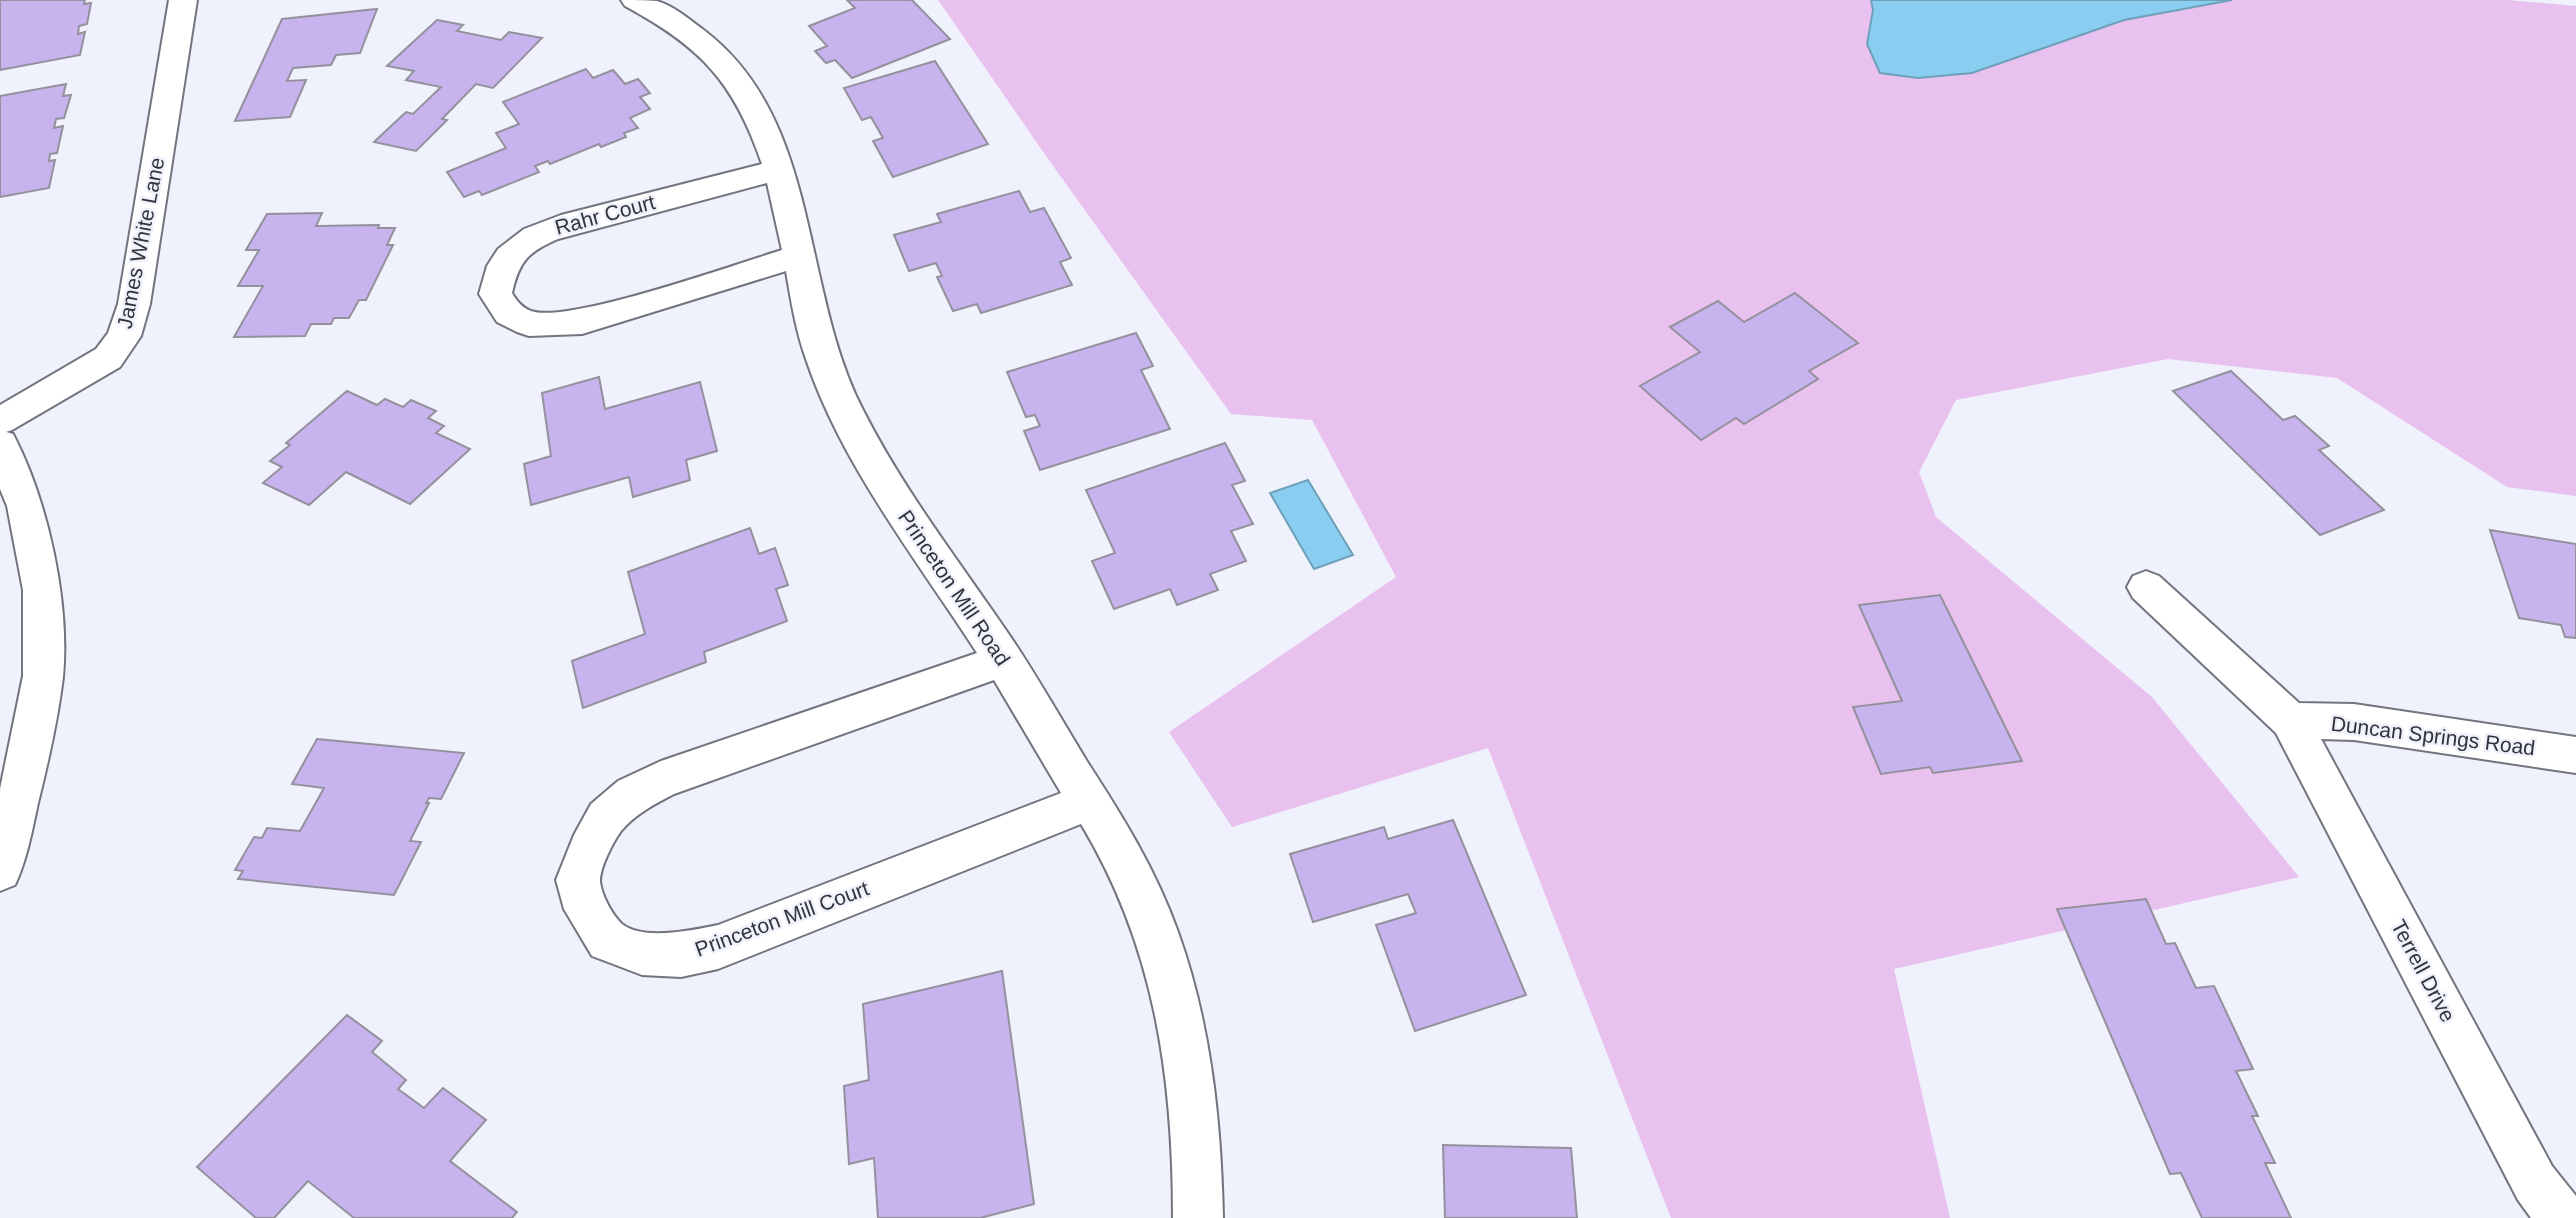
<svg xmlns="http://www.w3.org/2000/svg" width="2576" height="1218" font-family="Arial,sans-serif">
  <rect width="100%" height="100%" fill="#eff1fc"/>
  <polygon fill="#e9c1ef" points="938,0 1871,0 1873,10 1867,44 1972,73 2124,20 2232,0 2507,0 2576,6 2576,496 2507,487 2337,378 2168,359 1956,400 1919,472 1936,517 2152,697 2299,877 1894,969 1950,1218 1671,1218 1488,748 1232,827 1169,732 1396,577 1312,420 1231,414 1046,156"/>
  <g fill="#89cef0" stroke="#6fa0b9" stroke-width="2">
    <polygon points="1871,0 2232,0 2124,20 1972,73 1918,78 1880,73 1867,44 1873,10"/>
    <polygon points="1308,480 1353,555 1314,569 1270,493"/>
  </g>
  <g fill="#c7b4ef" stroke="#94919c" stroke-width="2">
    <polygon points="0,0 85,0 84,4 91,3 87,24 79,26 78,34 85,32 80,55 0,70"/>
    <polygon points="847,0 912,0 950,39 852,78 835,60 826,63 815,51 827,46 809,26 855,8"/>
    <polygon points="377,9 360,53 336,55 331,65 293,68 287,81 306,80 290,117 235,121 282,19"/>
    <polygon points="437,20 463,25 457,31 501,40 509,32 542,38 493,88 476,84 442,119 447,120 416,151 374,142 406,112 413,114 441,87 406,80 414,71 387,66"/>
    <polygon points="935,61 988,144 893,177 873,141 883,138 871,117 862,120 844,88"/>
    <polygon points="586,69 593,78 613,70 625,84 638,79 650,93 640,97 650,109 630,118 638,128 624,133 626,137 601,147 599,144 550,164 548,161 535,166 539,172 482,195 479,191 464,197 447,172 506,148 496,133 519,124 503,102"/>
    <polygon points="66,84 63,96 71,95 64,118 56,119 54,128 63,126 57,153 50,154 49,161 55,160 49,188 0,197 0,96"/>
    <polygon points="1019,191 1030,212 1044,208 1071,258 1060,262 1072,285 981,313 977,304 953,311 937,277 942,276 936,263 909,271 894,235 941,222 937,214"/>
    <polygon points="322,213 316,226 379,225 378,228 395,228 387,245 393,245 366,300 359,300 349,318 334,318 331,324 311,324 305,336 234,337 263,286 238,286 259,250 246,250 267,214"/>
    <polygon points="1795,293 1858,343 1809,371 1818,379 1744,424 1736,418 1701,440 1640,386 1700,352 1670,327 1718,301 1744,322"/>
    <polygon points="1136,333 1153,366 1141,370 1170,429 1040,470 1024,431 1040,426 1035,415 1026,417 1007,372"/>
    <polygon points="2231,371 2283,420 2295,416 2329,446 2319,450 2384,510 2320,535 2173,391"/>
    <polygon points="599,377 605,409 700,382 717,451 686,460 690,480 633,497 629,477 531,505 524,464 551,456 542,393"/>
    <polygon points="347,391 377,405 385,399 403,407 411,400 436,411 428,418 444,426 436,433 470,449 410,504 346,472 309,505 263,483 282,467 270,461 290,445 286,443"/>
    <polygon points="1225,443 1245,481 1232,485 1253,524 1231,531 1246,561 1210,574 1218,590 1177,605 1170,589 1114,609 1092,561 1115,553 1086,490"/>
    <polygon points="750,528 759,554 775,548 788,585 776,589 787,621 704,652 706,662 583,708 572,661 645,634 628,572"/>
    <polygon points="2490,530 2576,544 2576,638 2565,637 2561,625 2519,618"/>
    <polygon points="1940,595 2022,761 1933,773 1930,767 1881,774 1853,707 1902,701 1859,605"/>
    <polygon points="317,739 464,753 441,799 429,798 426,803 429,803 410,841 421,842 394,895 238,879 243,871 235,870 254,837 262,838 267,828 300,831 324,788 292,784"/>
    <polygon points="1453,820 1526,995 1415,1031 1376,925 1416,913 1408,894 1313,922 1290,854 1384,827 1388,839"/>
    <polygon points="2146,899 2166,944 2175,943 2196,988 2214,986 2253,1069 2236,1071 2258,1116 2252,1116 2275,1163 2265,1163 2291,1218 2202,1218 2181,1173 2170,1174 2057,909"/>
    <polygon points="1002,971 1034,1204 980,1218 878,1218 874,1158 849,1164 844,1086 869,1080 863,1004"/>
    <polygon points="347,1015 382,1041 372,1052 406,1080 398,1089 424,1108 443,1088 486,1120 450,1161 517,1212 512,1218 354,1218 308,1181 274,1218 256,1218 197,1167"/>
    <polygon points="1443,1145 1571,1148 1577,1218 1445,1218"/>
  </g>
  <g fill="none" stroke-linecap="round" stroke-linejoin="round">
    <g stroke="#72747e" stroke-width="4">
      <g id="minor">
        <polygon points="169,0 197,0 150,304 141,336 120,367 12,430 0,434 0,405 96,349 108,333 118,304"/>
        <path d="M621 0C632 0 647 0 657 1 674 6 690 20 705 31 822 121 800 289 863 410 906 495 966 570 1018 648 1042 685 1065 725 1088 763 1123 817 1156 870 1178 932 1211 1024 1221 1121 1223 1218H1173C1173 1077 1155 947 1081 824L718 969 681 977 642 975 608 962 592 956 564 909 556 880 574 835 591 804 618 781 661 761 977 653C917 560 841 464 806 359 796 331 791 301 786 271L582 334 529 336 517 332 497 322 479 294 487 266 498 249 524 229 561 215 762 164C734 82 701 47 625 6ZM767 183 782 250C736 264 568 324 531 311 521 307 517 301 512 293 519 261 528 252 558 239ZM994 680 1061 793 718 925C694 930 643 941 622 924 612 915 601 894 600 881 600 867 613 842 621 831 635 814 655 804 674 794Z"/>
        <polygon points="2146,571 2159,576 2299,703 2354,704 2576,737 2576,773 2354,740 2321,739 2552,1166 2576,1196 2576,1218 2531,1218 2518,1200 2276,733 2133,598 2127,587 2133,576"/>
      </g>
    </g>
    <g stroke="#72747e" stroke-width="4">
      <path id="secondary" d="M0 430 13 434C48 501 70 602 63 677 58 719 48 763 38 803 32 831 27 859 15 885L0 891V789L23 676V590L7 506 0 489Z"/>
    </g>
    <use href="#minor" fill="#fff" fill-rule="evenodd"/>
    <use href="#secondary" fill="#fff" fill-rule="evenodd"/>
  </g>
  <g text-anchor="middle" stroke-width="5" stroke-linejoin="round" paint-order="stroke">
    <g font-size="21" fill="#333438" stroke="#eff1fc">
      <text transform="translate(605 215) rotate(-15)" y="7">Rahr Court</text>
      <text transform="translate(141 243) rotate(-79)" y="7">James White Lane</text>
      <text transform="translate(954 588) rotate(56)" y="7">Princeton Mill Road</text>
      <text transform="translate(2433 736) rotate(7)" y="7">Duncan Springs Road</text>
      <text transform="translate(782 919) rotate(-20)" y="7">Princeton Mill Court</text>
      <text transform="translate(2423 971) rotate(62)" y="7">Terrell Drive</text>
    </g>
  </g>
</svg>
